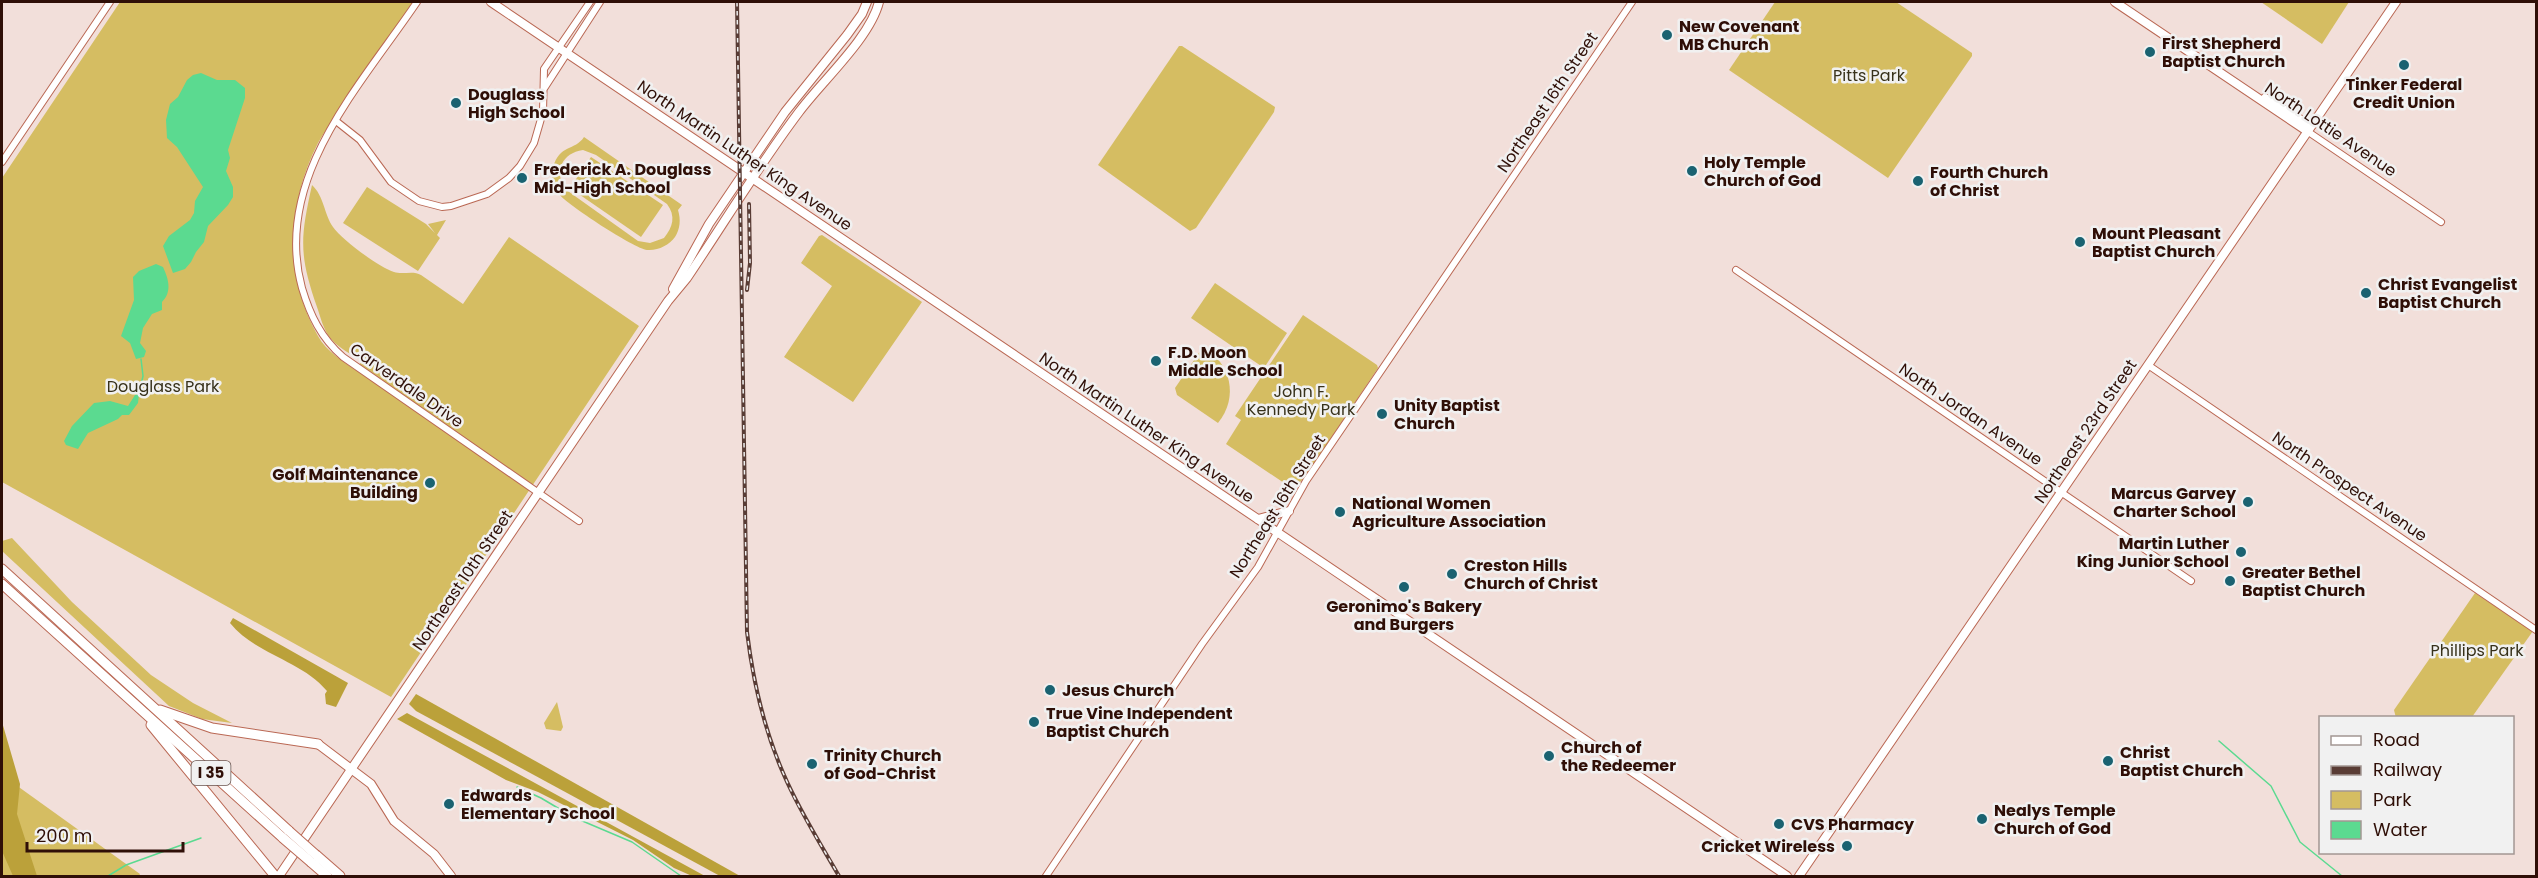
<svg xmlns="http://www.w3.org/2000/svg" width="2538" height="878" font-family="Poppins,sans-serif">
  <rect width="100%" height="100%" fill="#f2dfda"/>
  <g fill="#d5bd62" fill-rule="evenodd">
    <path d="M120 2H413C392 33 370 65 349 97 339 112 327 127 318 143 287 203 284 277 318 336 326 351 343 361 355 370L362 361C352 355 339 348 332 340 323 330 321 318 317 307 299 255 300 239 312 185 324 196 324 214 333 227 341 239 380 268 394 272 403 275 413 270 421 275L463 304 509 237 639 326 391 697 2 482V178Z"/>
    <polygon points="1775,2 1896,2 1972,53 1972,56 1888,178 1729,70"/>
    <polygon points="2261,2 2349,2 2322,44"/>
    <polygon points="1179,46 1182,46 1275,107 1274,112 1196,228 1190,231 1098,165"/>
    <path d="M584 137 682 205 678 210C681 220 680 229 675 237 669 245 658 251 647 250 635 249 566 204 559 194 553 186 550 177 553 168 559 144 575 151 584 137ZM583 150 596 155 667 204C676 216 673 227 664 238L650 243 638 241 565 189C554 171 562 153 583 150Z"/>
    <polygon points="591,157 663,205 641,237 570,188"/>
    <polygon points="367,187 426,224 435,233 428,224 446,220 437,235 440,238 418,271 343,223"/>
    <polygon points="822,235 922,302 853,402 784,357 832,286 801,263 819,236"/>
    <polygon points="1215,283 1287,333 1264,368 1191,318"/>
    <polygon points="1303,315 1377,365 1378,368 1305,477 1293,489 1226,444 1241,420 1235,416"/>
    <path d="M1203 347C1231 363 1239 397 1218 423L1177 395 1175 388Z"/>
    <polygon points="12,538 72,602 151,675 193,703 232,723 202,719 169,706 2,551 2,541"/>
    <polygon points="2475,593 2533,631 2472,717 2396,718 2394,710"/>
    <polygon points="557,702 563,727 561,731 546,729 544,723"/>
    <polygon points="2,775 140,874 139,876 2,876"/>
  </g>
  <g fill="#bba13a">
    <path d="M233 618 348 683 336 707 326 704 325 694 327 691C301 660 256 655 230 623Z"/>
    <polygon points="416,694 733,872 740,876 720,876 416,711 409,704"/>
    <polygon points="407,713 705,876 692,876 674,868 633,840 538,792 506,780 397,719"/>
    <polygon points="2,722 20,784 17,814 37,876 13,876 2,851"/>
  </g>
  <g fill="#5bda90">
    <polygon points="201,73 217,80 235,80 245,88 245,98 228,150 230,158 226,171 233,187 233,197 228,205 208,226 204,242 196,252 191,262 185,269 173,273 163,246 169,236 190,220 194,213 195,201 203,187 177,147 167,138 166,120 170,104 178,97 187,80 193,75"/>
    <path d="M156 264 163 267C169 280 172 292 162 302V310L152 314 143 328 140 343 146 351 144 357 136 359 130 343 121 336 134 300 133 277 139 271Z"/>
    <polygon points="139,394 138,403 129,415 122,415 118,419 88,433 78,449 66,445 64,441 72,426 94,403 110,401 128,406 135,395"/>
  </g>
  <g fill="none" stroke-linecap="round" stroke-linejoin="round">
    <g stroke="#5bda90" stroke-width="1.5">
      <polyline points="139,394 143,376 141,359"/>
      <polyline points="2219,741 2271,786 2300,842 2342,876"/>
      <polyline points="517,787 541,798 573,817 632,842 681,876"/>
      <polyline points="108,876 126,865 201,838"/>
    </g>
    <g stroke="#ba6854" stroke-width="8">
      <g id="minor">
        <path d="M417 2C361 85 272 178 302 288 310 315 321 338 343 357L579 521"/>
        <polyline points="545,87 600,2"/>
        <polyline points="336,121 360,140 391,182 419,201 442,207 451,206 487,194 509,178 520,166 534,143 543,112 544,69 590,2"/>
        <polyline points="2307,131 2441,222"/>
        <polyline points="2,162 110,2"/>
        <polyline points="1736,270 2191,581"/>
        <polyline points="2148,365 2536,630"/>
        <polyline points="1046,876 1202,644 1258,567 1306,481 1632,2"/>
      </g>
    </g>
    <g stroke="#ba6854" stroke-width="10">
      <g id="major">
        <polyline points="491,2 1787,876"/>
        <polyline points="2115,2 2307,131"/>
        <polyline points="2265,98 2311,126"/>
        <polyline points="673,289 709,224 785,112 847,35 862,14 867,2"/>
        <polyline points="1258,519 1289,511"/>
        <polyline points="318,744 371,784 394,821 434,854 451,876"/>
        <path d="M279 876 668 301 687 278C724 223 759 165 799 112 822 81 870 38 879 2"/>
        <polyline points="1799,876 2396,2"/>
      </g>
    </g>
    <g stroke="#ba6854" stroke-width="11">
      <g id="highway">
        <polyline points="2,569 289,831"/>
        <polyline points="2,584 283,838"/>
        <polyline points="160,710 212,728 318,744"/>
        <polyline points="151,725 275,876"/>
        <polyline points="316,855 340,876"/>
        <polyline points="311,862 327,876"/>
      </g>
    </g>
    <use href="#minor" stroke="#fff" stroke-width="6"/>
    <use href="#major" stroke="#fff" stroke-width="8"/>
    <use href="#highway" stroke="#fff" stroke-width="9"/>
    <g stroke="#593c35" stroke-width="4">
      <g id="rail">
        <path d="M737 2 747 632C753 681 764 730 784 775 799 810 820 843 839 876"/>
        <polyline points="747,290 750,263 749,204"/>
      </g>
    </g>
    <use href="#rail" stroke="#f1f1f1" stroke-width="1.5" stroke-dasharray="4.5" stroke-linecap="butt"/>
    <g stroke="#ba6854" stroke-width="11" stroke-linecap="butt">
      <g id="highway-bridge">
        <polyline points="289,831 316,855"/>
        <polyline points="283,838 311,862"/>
      </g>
    </g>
    <use href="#highway-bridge" stroke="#fff" stroke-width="9"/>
  </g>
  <g fill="#1a6271" stroke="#f1f1f1" stroke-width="2">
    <circle cx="1667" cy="35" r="6"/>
    <circle cx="2150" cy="52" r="6"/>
    <circle cx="2404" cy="65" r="6"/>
    <circle cx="456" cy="103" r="6"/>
    <circle cx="1692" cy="171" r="6"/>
    <circle cx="522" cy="178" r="6"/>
    <circle cx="1918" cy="181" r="6"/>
    <circle cx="2080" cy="242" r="6"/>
    <circle cx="2366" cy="293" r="6"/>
    <circle cx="1156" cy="361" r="6"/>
    <circle cx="1382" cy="414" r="6"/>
    <circle cx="430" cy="483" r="6"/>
    <circle cx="2248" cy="502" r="6"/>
    <circle cx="1340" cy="512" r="6"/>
    <circle cx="2241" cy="552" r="6"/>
    <circle cx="1452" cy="574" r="6"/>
    <circle cx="2230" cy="581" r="6"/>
    <circle cx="1404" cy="587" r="6"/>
    <circle cx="1050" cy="690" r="6"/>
    <circle cx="1034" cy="722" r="6"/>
    <circle cx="1549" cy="756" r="6"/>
    <circle cx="2108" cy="761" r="6"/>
    <circle cx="812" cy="764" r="6"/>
    <circle cx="449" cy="804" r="6"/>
    <circle cx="1982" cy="819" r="6"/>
    <circle cx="1779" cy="824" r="6"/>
    <circle cx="1847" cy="846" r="6"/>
  </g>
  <g text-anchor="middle" stroke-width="5" stroke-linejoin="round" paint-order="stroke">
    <rect fill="#f1f1f1" stroke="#69534d" stroke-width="1.5" x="191.5" y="761" width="39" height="24" rx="4.5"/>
    <g font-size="15" font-weight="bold" fill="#2f0f07">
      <text x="211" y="778">I 35</text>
    </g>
    <g font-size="16" font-weight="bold" fill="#2f0f07" stroke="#f1f1f1" text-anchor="start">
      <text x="1679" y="32">New Covenant<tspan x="1679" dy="18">MB Church</tspan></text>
      <text x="2162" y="49">First Shepherd<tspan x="2162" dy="18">Baptist Church</tspan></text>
      <text x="2404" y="90" text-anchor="middle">Tinker Federal<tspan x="2404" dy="18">Credit Union</tspan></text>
      <text x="468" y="100">Douglass<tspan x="468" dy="18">High School</tspan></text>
      <text x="1704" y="168">Holy Temple<tspan x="1704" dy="18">Church of God</tspan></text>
      <text x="534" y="175">Frederick A. Douglass<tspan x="534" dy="18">Mid-High School</tspan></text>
      <text x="1930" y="178">Fourth Church<tspan x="1930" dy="18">of Christ</tspan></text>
      <text x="2092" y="239">Mount Pleasant<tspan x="2092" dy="18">Baptist Church</tspan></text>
      <text x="2378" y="290">Christ Evangelist<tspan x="2378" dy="18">Baptist Church</tspan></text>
      <text x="1168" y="358">F.D. Moon<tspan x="1168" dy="18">Middle School</tspan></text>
      <text x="1394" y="411">Unity Baptist<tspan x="1394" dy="18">Church</tspan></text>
      <text x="418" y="480" text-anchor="end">Golf Maintenance<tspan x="418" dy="18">Building</tspan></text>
      <text x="2236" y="499" text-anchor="end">Marcus Garvey<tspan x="2236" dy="18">Charter School</tspan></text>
      <text x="1352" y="509">National Women<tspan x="1352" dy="18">Agriculture Association</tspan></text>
      <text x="2229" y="549" text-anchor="end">Martin Luther<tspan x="2229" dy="18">King Junior School</tspan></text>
      <text x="1464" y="571">Creston Hills<tspan x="1464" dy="18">Church of Christ</tspan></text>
      <text x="2242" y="578">Greater Bethel<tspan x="2242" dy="18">Baptist Church</tspan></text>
      <text x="1404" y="612" text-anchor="middle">Geronimo's Bakery<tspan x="1404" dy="18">and Burgers</tspan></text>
      <text x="1062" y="696">Jesus Church</text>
      <text x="1046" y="719">True Vine Independent<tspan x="1046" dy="18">Baptist Church</tspan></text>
      <text x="1561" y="753">Church of<tspan x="1561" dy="18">the Redeemer</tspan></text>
      <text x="2120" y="758">Christ<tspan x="2120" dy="18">Baptist Church</tspan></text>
      <text x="824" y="761">Trinity Church<tspan x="824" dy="18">of God-Christ</tspan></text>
      <text x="461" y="801">Edwards<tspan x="461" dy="18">Elementary School</tspan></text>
      <text x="1994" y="816">Nealys Temple<tspan x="1994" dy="18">Church of God</tspan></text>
      <text x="1791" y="830">CVS Pharmacy</text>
      <text x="1835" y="852" text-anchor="end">Cricket Wireless</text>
    </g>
    <g font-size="16" fill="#37311a" stroke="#f1f1f1">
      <text x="1869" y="81">Pitts Park</text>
      <text x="163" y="392">Douglass Park</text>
      <text x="1301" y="397">John F.<tspan x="1301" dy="18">Kennedy Park</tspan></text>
      <text x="2477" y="656">Phillips Park</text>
    </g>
    <g font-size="16" fill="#2f0f07" stroke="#f1f1f1">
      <text transform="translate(1547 102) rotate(-56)" y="6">Northeast 16th Street</text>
      <text transform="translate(2331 129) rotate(34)" y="6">North Lottie Avenue</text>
      <text transform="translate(745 155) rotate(34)" y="6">North Martin Luther King Avenue</text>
      <text transform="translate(407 385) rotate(35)" y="6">Carverdale Drive</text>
      <text transform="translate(1971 414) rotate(34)" y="6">North Jordan Avenue</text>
      <text transform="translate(1147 427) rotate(34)" y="6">North Martin Luther King Avenue</text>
      <text transform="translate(2085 431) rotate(-56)" y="6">Northeast 23rd Street</text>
      <text transform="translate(2350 486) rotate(34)" y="6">North Prospect Avenue</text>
      <text transform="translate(1277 506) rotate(-58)" y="6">Northeast 16th Street</text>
      <text transform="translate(462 580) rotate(-56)" y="6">Northeast 10th Street</text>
    </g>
  </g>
  <rect width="2538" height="878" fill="none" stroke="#2f0f07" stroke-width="6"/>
  <rect x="2319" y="716" width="195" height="138" fill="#f1f1f1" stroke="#a39793" stroke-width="1.5"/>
  <rect x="2331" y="736" width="30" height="9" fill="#ffffff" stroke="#a39793" stroke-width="1.5"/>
  <text x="2373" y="746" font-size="18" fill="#2f0f07">Road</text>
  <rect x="2331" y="766" width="30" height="9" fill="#593c35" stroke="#a39793" stroke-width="1.5"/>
  <text x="2373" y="776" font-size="18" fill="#2f0f07">Railway</text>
  <rect x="2331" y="791" width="30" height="18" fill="#d5bd62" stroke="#a39793" stroke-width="1.5"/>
  <text x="2373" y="806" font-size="18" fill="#2f0f07">Park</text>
  <rect x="2331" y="821" width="30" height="18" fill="#5bda90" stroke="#a39793" stroke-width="1.5"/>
  <text x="2373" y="836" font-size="18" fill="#2f0f07">Water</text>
  <path d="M27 842v9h156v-9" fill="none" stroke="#2f0f07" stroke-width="3"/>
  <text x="36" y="842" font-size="18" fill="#2f0f07" stroke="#f1f1f1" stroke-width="4.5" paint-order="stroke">200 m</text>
</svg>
